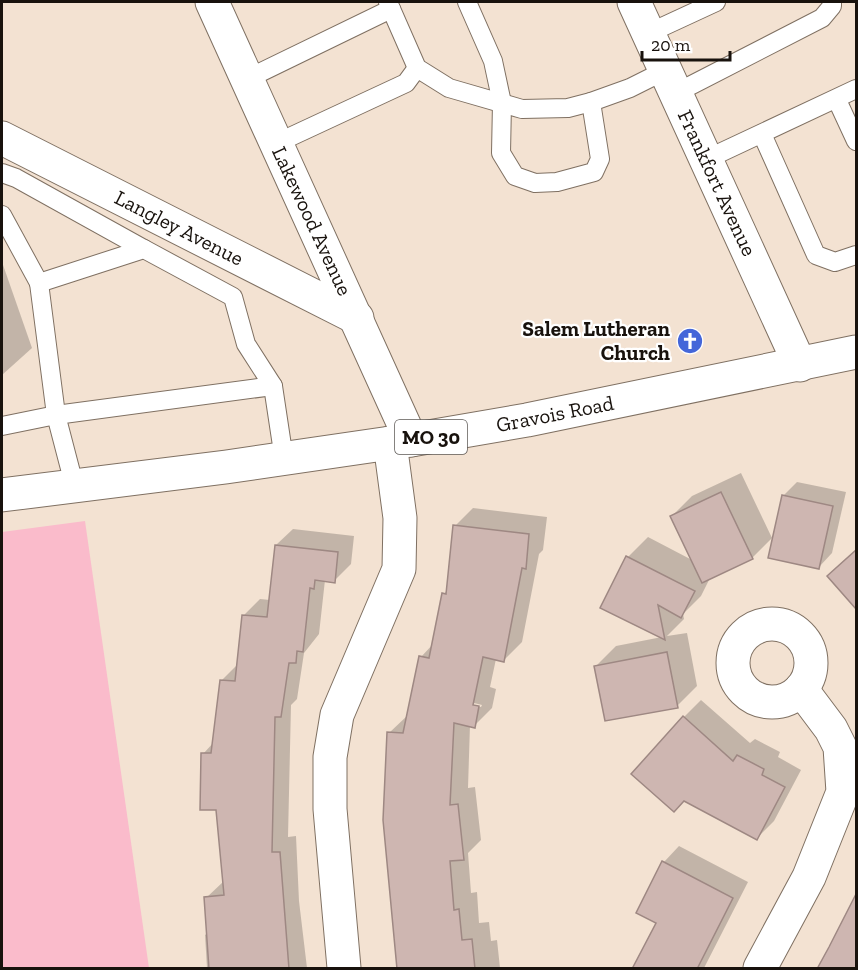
<svg xmlns="http://www.w3.org/2000/svg" width="858" height="970" font-family="'Zilla Slab',serif">
  <rect width="100%" height="100%" fill="#f3e2d2"/>
  <polygon fill="#fabbcb" points="85,521 149,968 2,968 2,532"/>
  <g fill="#0003" fill-rule="evenodd">
    <polygon points="2,262 32,348 2,375"/>
    <polygon points="741,473 772,538 752,558 710,578 701,596 683,614 684,619 667,636 687,633 697,686 677,706 596,666 616,646 662,637 628,557 648,537 692,560 672,516 692,496"/>
    <polygon points="797,482 846,492 832,553 819,567 783,496"/>
    <path d="M473 508 547 517 543 550 539 554 522 642 504 660 496 659 490 687 496 689 492 708 474 726 470 725 468 788 475 787 481 840 468 853 471 893 477 892 479 923 489 922 491 941 497 940 500 968H399L389 733 408 715 421 657 434 643 444 594 448 589 455 526ZM466 701 482 705 481 707 474 706Z"/>
    <polygon points="293,529 354,536 351,564 334,581 325,580 319,634 304,653 297,699 291,705 288,837 296,836 299,901 307,968 207,968 205,935 209,932 206,898 224,881 217,809 203,754 214,742 222,680 238,664 244,615 260,599 270,600 276,545"/>
    <polygon points="856,550 856,607 829,576"/>
    <polygon points="701,700 750,743 755,739 780,752 778,757 801,770 774,821 757,838 684,717"/>
    <polygon points="679,846 748,882 704,968 632,968 658,923 664,862"/>
    <polygon points="856,899 856,968 819,968 844,921"/>
  </g>
  <g fill="#ceb6b1" stroke="#9e8883" stroke-width="1.5">
    <polygon points="721,492 753,559 702,583 670,516"/>
    <polygon points="782,495 833,506 819,569 768,558"/>
    <polygon points="453,525 529,534 526,569 522,568 504,662 483,657 473,705 479,706 475,728 454,723 450,805 458,804 464,860 450,861 454,910 459,909 462,940 472,939 475,969 397,969 383,820 387,732 403,733 419,656 429,658 442,593 446,594"/>
    <polygon points="275,545 338,552 335,583 315,580 314,589 310,588 303,652 297,651 296,663 289,663 281,717 275,717 272,852 280,852 289,969 209,969 204,897 224,895 216,810 200,810 201,753 211,753 220,680 235,681 242,615 267,617"/>
    <polygon points="856,550 856,609 827,576"/>
    <polygon points="626,556 695,591 681,618 658,605 665,640 600,608"/>
    <polygon points="667,652 678,708 605,721 594,666"/>
    <polygon points="683,716 733,761 737,755 764,769 762,775 785,787 757,840 684,801 674,812 631,774"/>
    <polygon points="662,861 733,898 697,969 632,969 656,923 636,913"/>
    <polygon points="856,894 856,969 817,969 829,947"/>
  </g>
  <g fill="none" stroke-linecap="round" stroke-linejoin="round">
    <g stroke="#7f7062" stroke-width="20">
      <g id="service">
        <polyline points="388,2 417,68 449,88 522,109 568,108 591,102 630,88 666,70"/>
        <polyline points="467,2 493,61 502,103 501,153 515,176 535,183 557,182 594,172 600,159 591,102"/>
        <polyline points="649,33 716,2"/>
        <polyline points="247,79 391,9"/>
        <polyline points="676,93 822,18 832,6 832,2"/>
        <polyline points="837,100 856,141"/>
        <polyline points="762,134 816,255 835,262 856,255"/>
        <polyline points="277,143 406,83 417,68"/>
        <polyline points="707,159 856,89"/>
        <polyline points="2,173 16,178 144,249"/>
        <polyline points="2,215 39,283"/>
        <polyline points="2,426 56,415 273,386"/>
        <polyline points="74,484 56,415 39,283 144,249 233,297 246,344 273,386 284,459"/>
      </g>
    </g>
    <g stroke="#7f7062" stroke-width="35">
      <g id="minor">
        <polyline points="212,2 411,440"/>
        <polyline points="634,2 800,365"/>
        <polyline points="2,138 357,318"/>
        <circle cx="772" cy="663" r="39"/>
        <polyline points="344,968 330,809 330,757 337,715 399,569 400,518 390,443"/>
        <polyline points="760,968 809,877 843,792 840,747 831,729 801,689"/>
      </g>
    </g>
    <g stroke="#7f7062" stroke-width="35">
      <polyline id="primary" points="2,495 226,467 411,440 527,420 856,352"/>
    </g>
    <use href="#service" stroke="#fff" stroke-width="18"/>
    <use href="#minor" stroke="#fff" stroke-width="33"/>
    <use href="#primary" stroke="#fff" stroke-width="33"/>
  </g>
  <defs>
    <g id="church-disc" transform="scale(1.35)"><circle r="9.5" fill="#4466d9" stroke="#fff"/><path d="M-1.2-6h2.4v3.5h3.3v2.4h-3.3V6h-2.4V-.1h-3.3v-2.4h3.3Z" fill="#fff"/></g>
  </defs>
  <g fill-rule="evenodd">
    <use href="#church-disc" x="690" y="341"/>
  </g>
  <g text-anchor="middle" stroke-width="4.5" stroke-linejoin="round" paint-order="stroke">
    <rect fill="#fff" stroke="#5d5956" stroke-width="1.5" x="395" y="420" width="72" height="34" rx="4.5"/>
    <g font-size="20" font-weight="bold" fill="#18120d">
      <text x="431" y="444">MO 30</text>
    </g>
    <g font-size="21" fill="#18120d" stroke="#fff">
      <text transform="translate(717 183) rotate(65)" y="7">Frankfort Avenue</text>
      <text transform="translate(312 221) rotate(65)" y="7">Lakewood Avenue</text>
      <text transform="translate(179 228) rotate(27)" y="7">Langley Avenue</text>
      <text transform="translate(555 414) rotate(-11)" y="7">Gravois Road</text>
    </g>
    <g font-size="21" font-weight="bold" fill="#18120d" stroke="#fff" text-anchor="end">
      <text x="670" y="336">Salem Lutheran<tspan x="670" dy="24">Church</tspan></text>
    </g>
  </g>
  <rect width="858" height="970" fill="none" stroke="#18120d" stroke-width="6"/>
  <path d="M642 51v9h88v-9" fill="none" stroke="#18120d" stroke-width="3"/>
  <text x="651" y="51" font-size="18" fill="#18120d" stroke="#ffffff" stroke-width="4.5" paint-order="stroke">20 m</text>
</svg>
